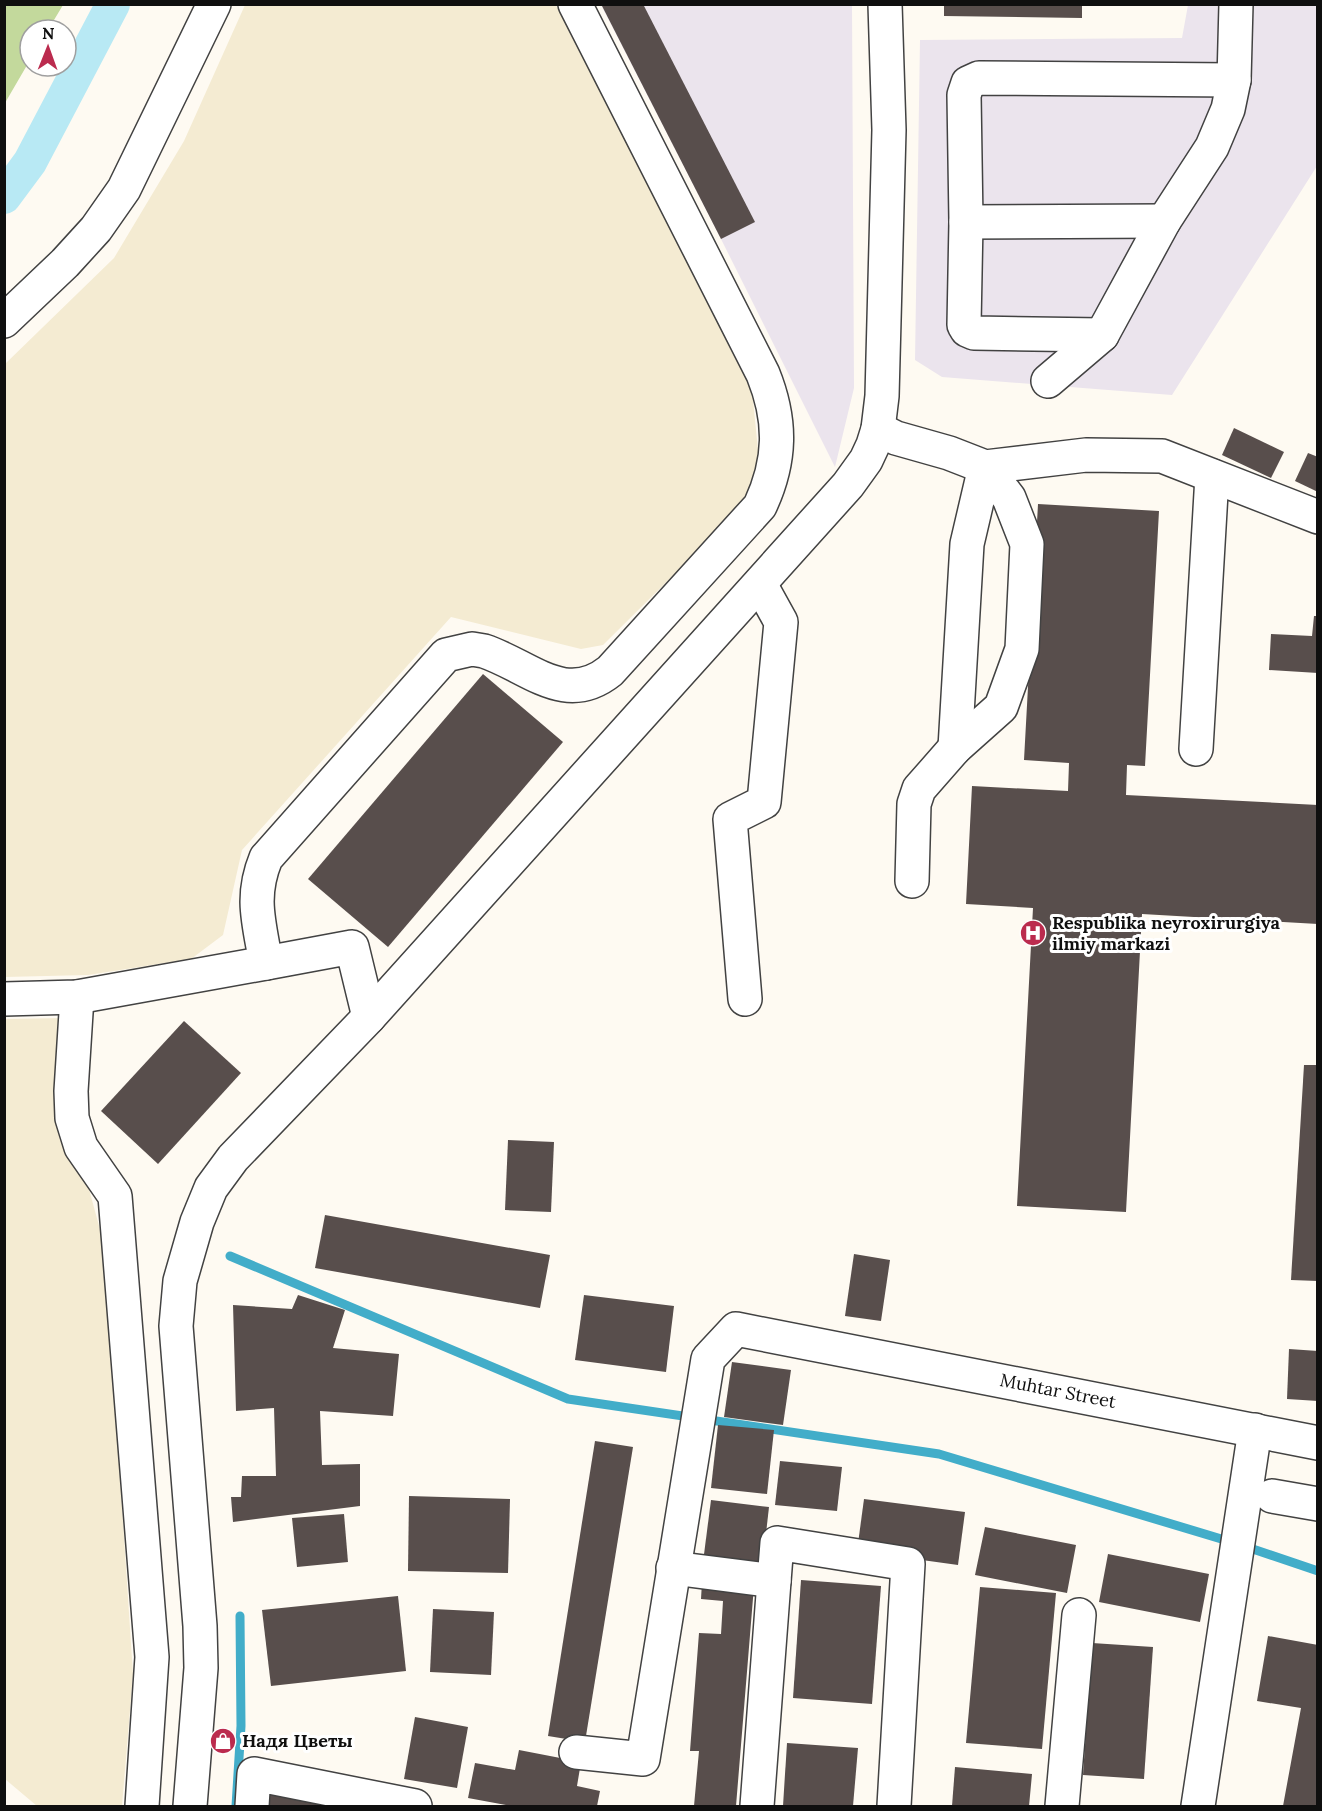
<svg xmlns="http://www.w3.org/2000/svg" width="1322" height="1811" font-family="Lora,serif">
  <rect width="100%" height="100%" fill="#fefaf2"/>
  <g fill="#ebe4ed">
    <polygon points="601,5 852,5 854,388 835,467 721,239"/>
    <polygon points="1188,5 1317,5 1317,166 1172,395 942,377 915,360 920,40 1182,38"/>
  </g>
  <g fill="#f4ebd2">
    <polygon points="245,5 556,5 752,390 760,470 738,511 603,645 581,649 451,617 242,850 223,935 191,959 88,975 5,977 5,364 114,258 184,141"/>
    <polygon points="65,1018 72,1142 89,1189 105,1248 133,1674 122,1806 37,1806 5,1779 5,1019"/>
  </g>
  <polygon fill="#c3d99c" points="5,4 63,5 48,30 30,30 30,60 5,103"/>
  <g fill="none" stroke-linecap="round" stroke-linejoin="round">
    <g stroke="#42adc9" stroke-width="9">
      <polyline points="230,1256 568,1399 939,1454 1238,1544 1318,1571"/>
      <polyline points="236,1806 241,1726 240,1616"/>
    </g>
    <polyline stroke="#b8e9f4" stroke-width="34" points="4,197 30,162 113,4"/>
  </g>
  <g fill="#584e4c">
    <polygon points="601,4 643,4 755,222 721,239"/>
    <polygon points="944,4 1082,4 1082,18 944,16"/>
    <polygon points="1234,428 1284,452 1271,478 1222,455"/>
    <polygon points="1308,453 1318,457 1318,492 1295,481"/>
    <polygon points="1038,504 1159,511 1145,766 1127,765 1126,795 1318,805 1318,924 1142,914 1126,1212 1017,1206 1033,908 966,904 972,786 1068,791 1069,763 1024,760"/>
    <polygon points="1314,616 1318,616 1318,673 1269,670 1271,634 1312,636"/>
    <polygon points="483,674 563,742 388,947 308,879"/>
    <polygon points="184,1021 241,1073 158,1164 101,1111"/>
    <polygon points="1304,1065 1318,1065 1318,1281 1291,1280"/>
    <polygon points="508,1140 554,1142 551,1212 505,1210"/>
    <polygon points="325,1215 550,1255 540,1308 315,1268"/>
    <polygon points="854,1254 890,1260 881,1321 845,1316"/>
    <polygon points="298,1295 345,1310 333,1348 399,1354 393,1416 320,1411 322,1465 360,1464 360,1506 233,1522 231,1497 241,1497 242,1476 276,1476 274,1408 236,1411 233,1305 292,1309"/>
    <polygon points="584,1295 674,1306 666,1372 575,1360"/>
    <polygon points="1289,1349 1318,1351 1318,1401 1287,1399"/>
    <polygon points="732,1362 791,1370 783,1425 724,1417"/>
    <polygon points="718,1425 774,1430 767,1494 711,1488"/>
    <polygon points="595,1441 633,1447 585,1742 548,1736"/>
    <polygon points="780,1461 842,1467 837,1511 775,1505"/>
    <polygon points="409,1496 510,1499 508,1573 408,1571"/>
    <polygon points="864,1499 965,1512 958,1565 857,1551"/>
    <polygon points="711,1500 769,1507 762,1569 703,1562"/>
    <polygon points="344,1514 348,1562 297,1567 292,1518"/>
    <polygon points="985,1527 1076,1545 1067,1593 975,1575"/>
    <polygon points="1108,1554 1209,1574 1200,1622 1099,1602"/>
    <polygon points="801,1580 881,1586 872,1704 793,1698"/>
    <polygon points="702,1582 754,1586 736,1806 694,1806 699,1751 690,1751 699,1633 721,1634 723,1601 701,1599"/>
    <polygon points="980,1587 1056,1593 1042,1749 966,1743"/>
    <polygon points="398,1596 406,1671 271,1686 262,1610"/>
    <polygon points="433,1609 494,1612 491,1675 430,1672"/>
    <polygon points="1268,1636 1318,1645 1318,1806 1283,1806 1301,1708 1257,1701"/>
    <polygon points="1092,1643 1153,1647 1144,1779 1083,1775"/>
    <polygon points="415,1717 468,1727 457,1788 404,1779"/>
    <polygon points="787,1743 858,1748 853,1806 783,1806"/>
    <polygon points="519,1750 581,1762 577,1786 600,1791 597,1806 512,1806 468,1798 475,1763 515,1770"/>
    <polygon points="955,1767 1032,1774 1029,1806 952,1806"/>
    <polygon points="277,1787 356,1806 257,1806"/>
  </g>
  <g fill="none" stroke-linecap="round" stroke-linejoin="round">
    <g stroke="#424242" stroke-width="36">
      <g id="minor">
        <polyline points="966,222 1164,221"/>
        <polyline points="4,321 65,263 96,229 124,189 214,4"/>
        <polyline points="1102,335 974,333 967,330 964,325 966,222 964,95 968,83 979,78 1234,80"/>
        <polyline points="1048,381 1102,335 1164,221 1212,147 1228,109 1234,80 1236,4"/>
        <polyline points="878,429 896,438 949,453 985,467 1086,455 1162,456 1318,517"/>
        <polyline points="955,748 967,544 985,467"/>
        <polyline points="1196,749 1212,476"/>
        <polyline points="912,881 914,804 919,789 955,748 1001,707 1022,649 1027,544 1009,498 985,467"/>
        <polyline points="266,963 352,947 369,1017"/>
        <polyline points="77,997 71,1091 72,1118 81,1147 115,1196 152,1657 142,1806"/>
        <path d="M4 999 77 997 266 963C259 922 250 897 266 858L446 655 472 649 484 651C529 666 565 707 610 671L760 506C781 461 782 421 763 374L575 4"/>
        <polyline points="745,999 730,819 764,802 781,622 760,584"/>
        <polyline points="1272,1496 1318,1504"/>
        <polyline points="673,1568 774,1581 777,1543 908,1564 894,1806"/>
        <polyline points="576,1752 643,1759 708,1359 736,1329 1318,1443"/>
        <polyline points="190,1806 201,1668 200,1626 176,1326 180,1281 197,1222 211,1188 233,1158 369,1017 848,485 866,460 873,445 878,429 882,396 889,130 885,4"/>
        <polyline points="252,1806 254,1774 415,1806"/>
        <polyline points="757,1806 774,1581"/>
        <polyline points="1062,1806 1079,1615"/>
        <polyline points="1198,1806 1255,1430"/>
      </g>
    </g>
    <use href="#minor" stroke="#fff" stroke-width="33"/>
  </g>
  <defs>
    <g id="hospital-disc" transform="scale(1.35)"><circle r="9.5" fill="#bb2b4e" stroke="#fff"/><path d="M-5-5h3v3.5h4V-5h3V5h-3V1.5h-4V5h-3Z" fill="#fff"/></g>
    <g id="shop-disc" transform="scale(1.35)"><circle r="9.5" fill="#bb2b4e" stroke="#fff"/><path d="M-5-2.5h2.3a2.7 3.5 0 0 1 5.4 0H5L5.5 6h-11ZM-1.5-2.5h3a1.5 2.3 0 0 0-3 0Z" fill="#fff"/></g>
  </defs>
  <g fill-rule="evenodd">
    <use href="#hospital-disc" x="1033" y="933"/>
    <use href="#shop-disc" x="223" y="1741"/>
  </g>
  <g text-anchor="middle" stroke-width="6" stroke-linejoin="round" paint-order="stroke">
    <g font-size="18" font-weight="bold" fill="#0f0f0f" stroke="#fff" text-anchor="start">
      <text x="1052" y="929">Respublika neyroxirurgiya<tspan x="1052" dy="21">ilmiy markazi</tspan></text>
      <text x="242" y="1747">Надя Цветы</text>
    </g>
    <g font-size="18" fill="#0f0f0f" stroke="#fff">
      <text transform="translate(1058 1391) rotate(11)" y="6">Muhtar Street</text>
    </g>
  </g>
  <rect width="1322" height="1811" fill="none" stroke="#0f0f0f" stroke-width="12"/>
  <g transform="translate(48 48) rotate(1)"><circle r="28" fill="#ffffff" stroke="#9f9f9f" stroke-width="1.5"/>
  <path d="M0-4.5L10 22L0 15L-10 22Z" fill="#bb2b4e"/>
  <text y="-9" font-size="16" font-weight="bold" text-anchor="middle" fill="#0f0f0f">N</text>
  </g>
</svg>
